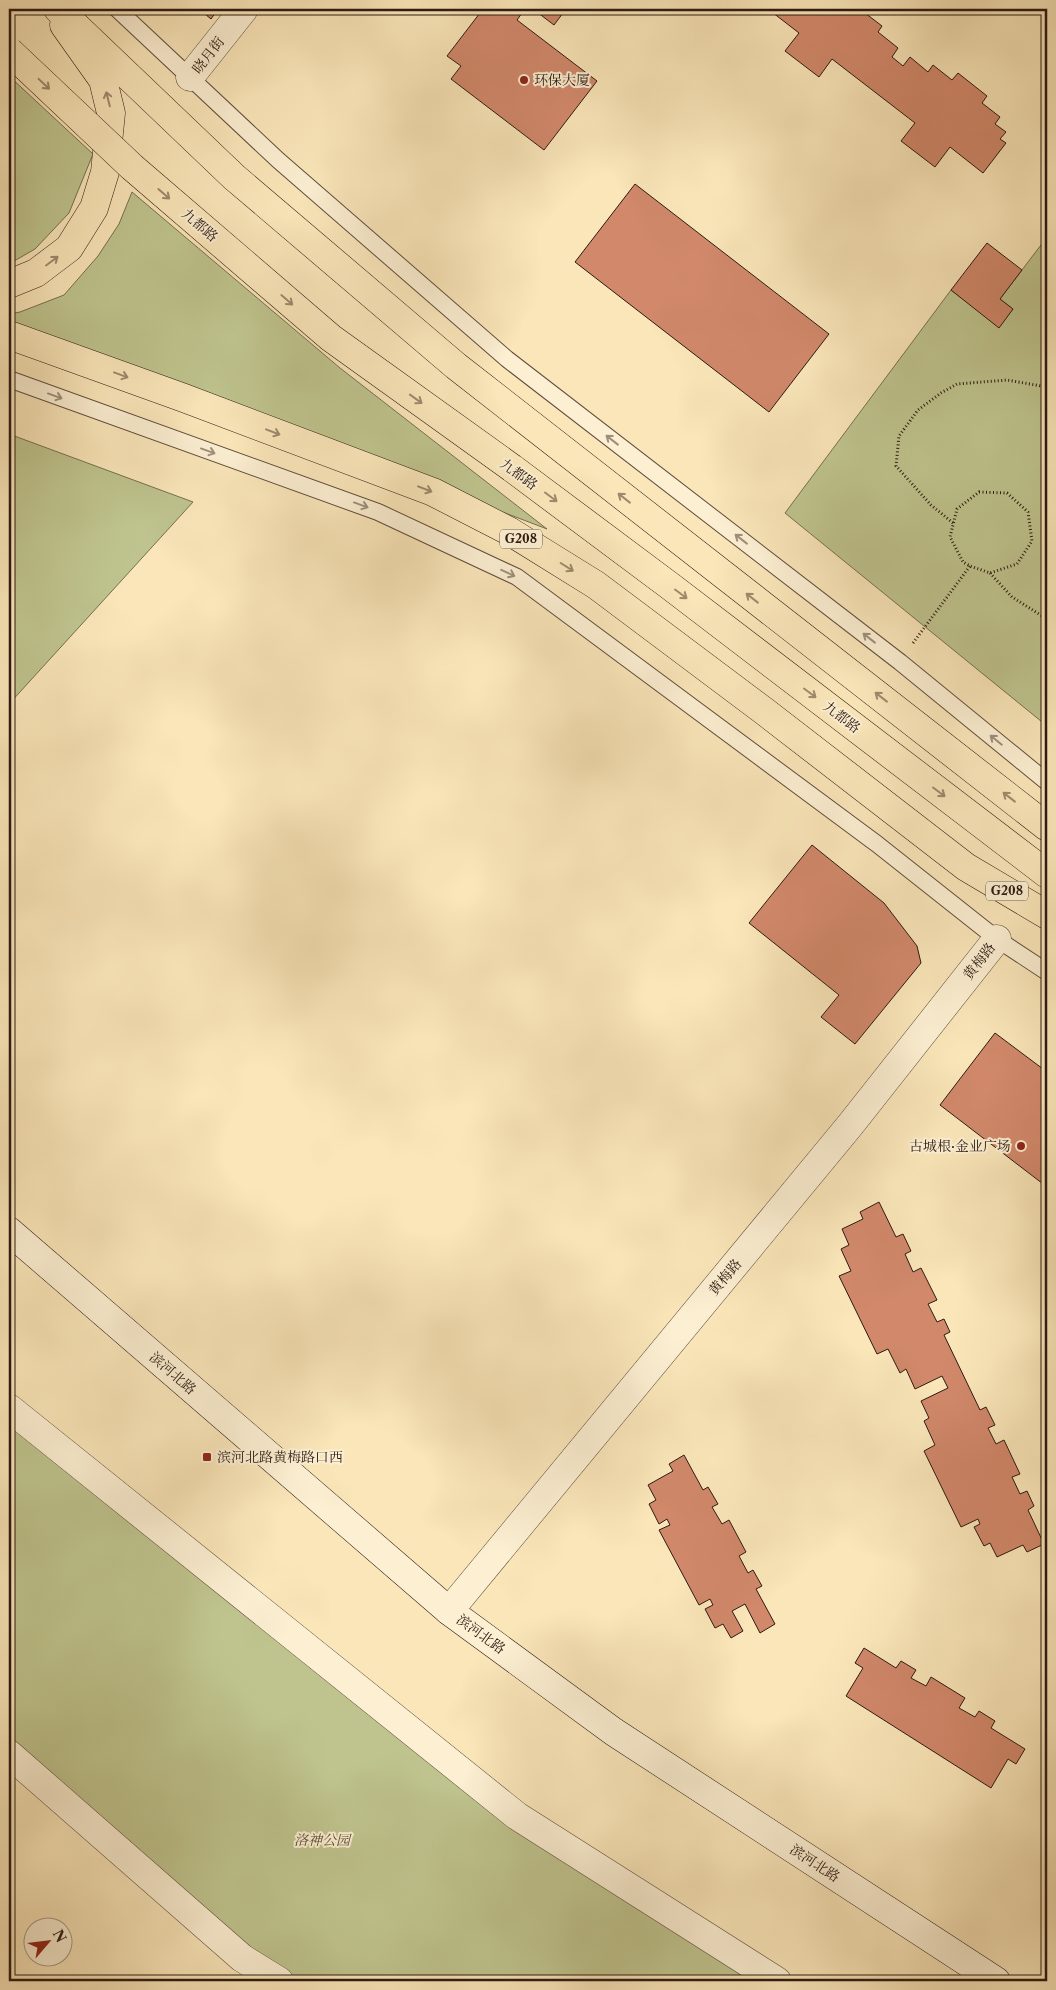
<svg xmlns="http://www.w3.org/2000/svg" width="1056" height="1990" font-family="'Libre Caslon Text','Noto Serif SC',serif">
  <rect width="100%" height="100%" fill="#fae6b9"/>
  <filter id="stains"><feTurbulence type="fractalNoise" baseFrequency=".004" numOctaves="4"/><feColorMatrix values="0 0 0 0 .2 0 0 0 0 .09 0 0 0 0 .02 0 0 0 .5 -.17"/></filter>
  <radialGradient id="worn" r=".72"><stop offset=".6" stop-color="#630" stop-opacity="0"/><stop offset="1" stop-color="#630" stop-opacity=".3"/></radialGradient>
  <g fill="#bfc48e" stroke="#766f50">
    <polygon points="9,76 93,154 69,213 35,249 9,264"/>
    <polygon points="132,192 340,368 547,529 9,323 9,314 20,312 64,295 98,256 119,224"/>
    <polygon points="1047,237 1047,726 785,513 951,290 999,327 1013,309 1000,299"/>
    <polygon points="9,434 193,502 9,704"/>
    <polygon points="9,1408 517,1816 777,1981 279,1981 9,1754"/>
  </g>
  <g fill="#d1886b" stroke="#2c1a12">
    <polygon points="199,9 218,9 211,19"/>
    <polygon points="483,9 525,9 517,20 597,81 544,150 451,79 461,66 447,56"/>
    <polygon points="533,9 566,9 554,25"/>
    <polygon points="768,9 868,9 865,13 882,26 878,32 898,48 892,57 903,66 910,57 928,72 933,65 952,80 958,73 987,96 982,103 1000,117 995,124 1006,132 1000,139 1006,143 983,173 950,147 935,167 901,141 915,123 832,59 819,77 785,51 799,33"/>
    <polygon points="635,184 829,334 769,412 575,262"/>
    <polygon points="987,243 1022,270 1000,299 1013,309 999,328 951,290"/>
    <polygon points="812,845 884,903 917,946 921,963 855,1044 821,1017 839,995 749,923"/>
    <polygon points="995,1033 1047,1072 1047,1187 940,1105"/>
    <polygon points="879,1202 896,1237 903,1234 911,1251 905,1254 913,1272 921,1268 937,1300 928,1304 937,1322 944,1319 950,1332 944,1335 980,1410 986,1407 995,1425 988,1428 996,1444 1004,1440 1020,1474 1012,1477 1020,1494 1027,1491 1034,1506 1028,1510 1044,1544 1027,1552 1023,1545 997,1557 990,1543 984,1546 974,1527 980,1524 978,1519 961,1527 924,1451 935,1445 924,1421 929,1418 921,1401 948,1388 942,1376 915,1389 906,1369 900,1373 888,1349 877,1354 839,1276 851,1271 841,1249 849,1245 842,1229 863,1219 860,1212"/>
    <polygon points="684,1455 703,1490 708,1487 718,1504 712,1507 722,1524 729,1520 746,1552 739,1556 748,1573 753,1570 762,1586 756,1589 775,1624 760,1633 745,1604 732,1611 743,1631 731,1638 723,1624 715,1628 705,1609 713,1605 710,1599 699,1605 659,1530 670,1525 667,1519 659,1524 649,1504 656,1500 648,1485 673,1471 669,1464"/>
    <polygon points="864,1648 896,1668 901,1661 916,1670 911,1678 926,1686 931,1677 965,1698 959,1708 975,1717 979,1711 995,1721 991,1728 1025,1749 1016,1764 1008,1759 991,1788 846,1696 863,1668 855,1663"/>
  </g>
  <g fill="none" stroke-linecap="round" stroke-linejoin="round">
    <g stroke="#604d3c" stroke-width="18">
      <g id="lane">
        <polyline points="117,9 278,160 507,359 900,662 1047,782"/>
        <polyline points="9,379 378,512 517,577 877,844 997,939 1047,972"/>
      </g>
    </g>
    <g stroke="#604d3c" stroke-width="29">
      <g id="street">
        <polyline points="190,77 244,9"/>
        <polyline points="9,1408 517,1816 777,1981"/>
        <polyline points="449,1611 851,1124 997,939"/>
        <polyline points="9,1754 242,1958 279,1981"/>
      </g>
    </g>
    <g stroke="#2c1a12" stroke-width="29">
      <polyline id="secondary" points="9,1231 449,1611 614,1732 996,1981"/>
    </g>
    <g stroke="#2c1a12" stroke-width="29">
      <g id="primary">
        <polyline points="9,284 36,273 69,248 94,208 105,172 111,113 103,80 64,25"/>
        <polyline points="512,468 670,586 1047,874"/>
      </g>
    </g>
    <g stroke="#2c1a12" stroke-width="29">
      <g id="highway">
        <polyline points="58,9 234,177 456,366 1047,827"/>
        <polyline points="9,335 184,398 433,492 509,531 596,585 764,711 966,867 1047,915"/>
      </g>
    </g>
    <g stroke="#2c1a12" stroke-width="3" stroke-dasharray="1 2.5" stroke-linecap="butt">
      <polygon points="979,492 1007,493 1028,512 1032,541 1017,564 990,573 970,566 963,562 950,537 957,509"/>
      <polyline points="953,523 931,505 896,466 899,436 918,410 941,393 957,384 1007,380 1047,387"/>
      <polyline points="990,573 1012,597 1047,619"/>
      <polyline points="913,643 970,566"/>
    </g>
    <use href="#lane" stroke="#fcefd2" stroke-width="16"/>
    <use href="#street" stroke="#fcefd2" stroke-width="28"/>
    <use href="#secondary" stroke="#fcefd2" stroke-width="28"/>
    <use href="#primary" stroke="#fae6b9" stroke-width="28"/>
    <use href="#highway" stroke="#fae6b9" stroke-width="28"/>
    <g stroke="#2c1a12" stroke-width="29" stroke-linecap="butt">
      <polyline id="primary-bridge" points="9,51 132,167 331,338 512,468"/>
    </g>
    <use href="#primary-bridge" stroke="#fae6b9" stroke-width="28"/>
  </g>
  <defs><path id="oneway-shaft" d="M-6 0H5M1.5-3L5.5 0L1.5 3" fill="none" stroke-width="1.6" stroke-linecap="round" stroke-linejoin="round" transform="scale(1.25)"/></defs>
  <g stroke="#9d8a6e">
    <use href="#oneway-shaft" transform="translate(44 84) rotate(43)"/>
    <use href="#oneway-shaft" transform="translate(108 99) rotate(-104)"/>
    <use href="#oneway-shaft" transform="translate(164 194) rotate(41)"/>
    <use href="#oneway-shaft" transform="translate(52 261) rotate(-37)"/>
    <use href="#oneway-shaft" transform="translate(287 300) rotate(41)"/>
    <use href="#oneway-shaft" transform="translate(121 375) rotate(20)"/>
    <use href="#oneway-shaft" transform="translate(416 399) rotate(36)"/>
    <use href="#oneway-shaft" transform="translate(273 432) rotate(21)"/>
    <use href="#oneway-shaft" transform="translate(425 489) rotate(21)"/>
    <use href="#oneway-shaft" transform="translate(551 497) rotate(37)"/>
    <use href="#oneway-shaft" transform="translate(624 498) rotate(-142)"/>
    <use href="#oneway-shaft" transform="translate(567 567) rotate(32)"/>
    <use href="#oneway-shaft" transform="translate(681 594) rotate(37)"/>
    <use href="#oneway-shaft" transform="translate(752 598) rotate(-142)"/>
    <use href="#oneway-shaft" transform="translate(810 693) rotate(37)"/>
    <use href="#oneway-shaft" transform="translate(881 697) rotate(-142)"/>
    <use href="#oneway-shaft" transform="translate(939 792) rotate(37)"/>
    <use href="#oneway-shaft" transform="translate(1009 797) rotate(-142)"/>
  </g>
  <g stroke="#9e8f7c">
    <use href="#oneway-shaft" transform="translate(55 396) rotate(20)"/>
    <use href="#oneway-shaft" transform="translate(612 440) rotate(-142)"/>
    <use href="#oneway-shaft" transform="translate(208 451) rotate(20)"/>
    <use href="#oneway-shaft" transform="translate(361 505) rotate(20)"/>
    <use href="#oneway-shaft" transform="translate(741 539) rotate(-142)"/>
    <use href="#oneway-shaft" transform="translate(508 573) rotate(25)"/>
    <use href="#oneway-shaft" transform="translate(869 638) rotate(-142)"/>
    <use href="#oneway-shaft" transform="translate(996 740) rotate(-141)"/>
  </g>
  <g fill="#8f2418" stroke="#fcefd2" stroke-width="2">
    <circle cx="524" cy="80" r="5"/>
    <circle cx="1021" cy="1146" r="5"/>
    <rect x="202" y="1452" width="10" height="10" rx="2.5"/>
  </g>
  <g text-anchor="middle" stroke-width="4" stroke-linejoin="round" paint-order="stroke">
    <g fill="#fcefd2" stroke="#6a5a4c" stroke-width="1">
      <rect x="500" y="529.5" width="42" height="19" rx="4"/>
      <rect x="986" y="881.5" width="42" height="19" rx="4"/>
    </g>
    <g font-size="12" font-weight="bold" fill="#2c1a12">
      <text x="521" y="543">G208</text>
      <text x="1007" y="895">G208</text>
    </g>
    <g font-size="14" fill="#2c1a12" stroke="#fcefd2">
      <text transform="translate(208 55) rotate(-52)" y="5">晓月街</text>
      <text transform="translate(200 225) rotate(41)" y="5">九都路</text>
      <text transform="translate(519 474) rotate(36)" y="5">九都路</text>
      <text transform="translate(842 717) rotate(37)" y="5">九都路</text>
      <text transform="translate(979 961) rotate(-52)" y="5">黄梅路</text>
      <text transform="translate(725 1277) rotate(-50)" y="5">黄梅路</text>
      <text transform="translate(173 1373) rotate(41)" y="5">滨河北路</text>
      <text transform="translate(481 1634) rotate(36)" y="5">滨河北路</text>
      <text transform="translate(815 1863) rotate(33)" y="5">滨河北路</text>
    </g>
    <g font-size="14" fill="#2c1a12" stroke="#fcefd2" text-anchor="start">
      <text x="534" y="85">环保大厦</text>
      <text x="1011" y="1151" text-anchor="end">古城根·金业广场</text>
      <text x="217" y="1462">滨河北路黄梅路口西</text>
    </g>
    <g font-size="14" font-style="italic" fill="#584d37" stroke="#fcefd2">
      <text x="322" y="1845">洛神公园</text>
    </g>
  </g>
  <rect width="1056" height="1990" fill="none" stroke="#fae6b9" stroke-width="30"/>
  <rect x="10" y="10" width="1036" height="1970" fill="none" stroke="#2c1a12" stroke-width="2.5"/>
  <rect x="15" y="15" width="1026" height="1960" fill="none" stroke="#2c1a12"/>
  <g transform="translate(48 1942) rotate(62)"><circle r="24" fill="#fcefd2" stroke="#a99a85"/>
  <path d="M0-4L9 19L0 12L-9 19Z" fill="#8f2418"/>
  <text y="-8" font-size="14" font-weight="bold" text-anchor="middle" fill="#2c1a12">N</text>
  </g>
  <rect width="100%" height="100%" filter="url(#stains)"/>
  <rect width="100%" height="100%" fill="url(#worn)"/>
</svg>
